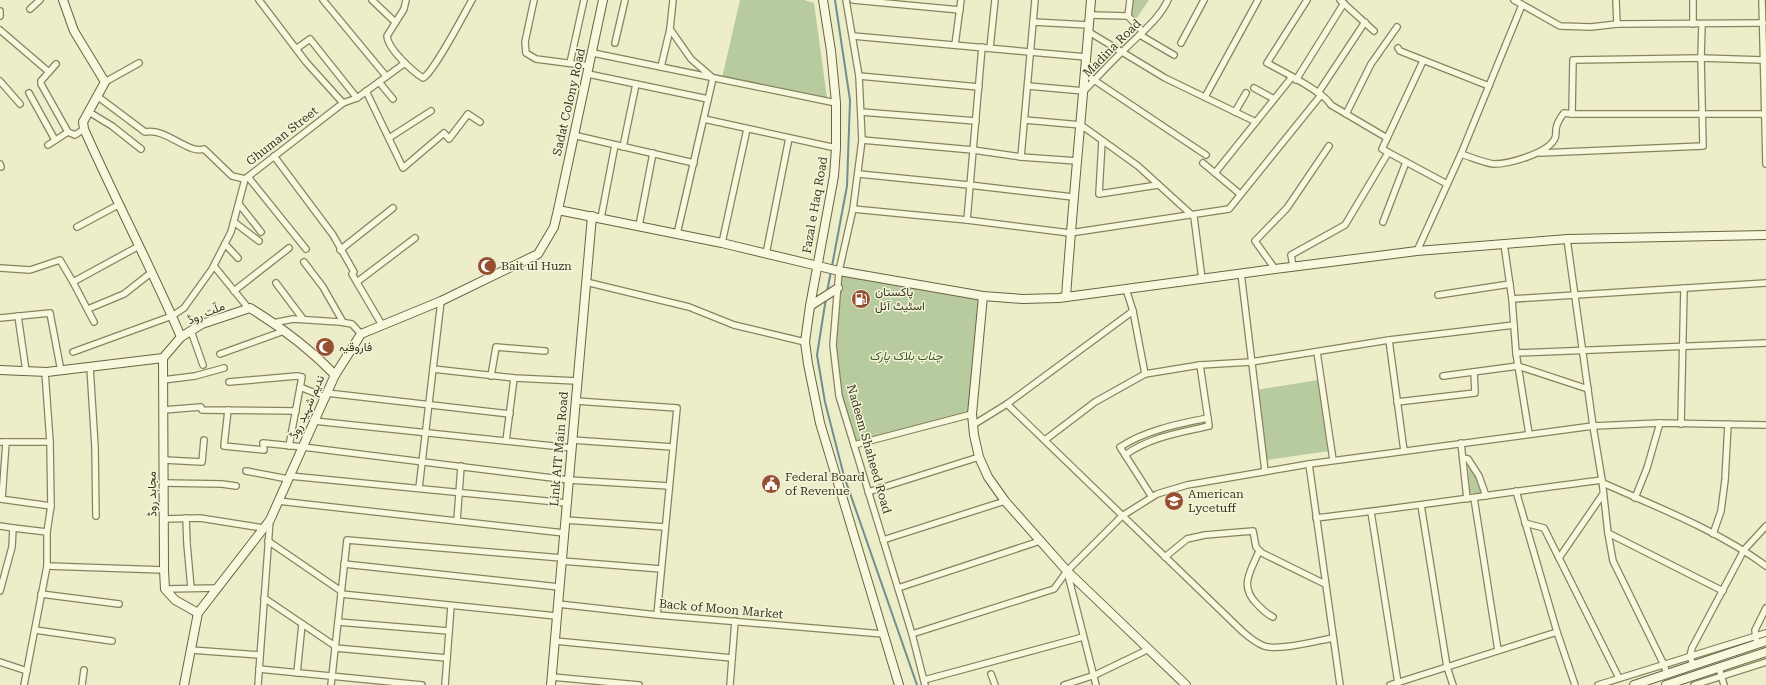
<svg xmlns="http://www.w3.org/2000/svg" width="1766" height="685" font-family="'Roboto Serif',Vazirmatn,serif">
  <rect width="100%" height="100%" fill="#ededca"/>
  <g fill="#b8cb9e">
    <polygon points="740,0 804,0 814,3 827,98 722,78"/>
    <polygon points="1130,0 1149,0 1134,22 1128,16"/>
    <polygon points="839,271 983,296 972,414 854,445 839,396 833,345"/>
    <polygon points="1318,380 1329,451 1267,460 1256,390"/>
    <polygon points="1468,463 1477,476 1482,493 1470,493"/>
  </g>
  <g fill="none" stroke-linecap="round" stroke-linejoin="round">
    <g stroke="#718e90" stroke-width="2">
      <polyline points="832,266 847,186 850,100 835,0"/>
      <polyline points="827,292 831,271"/>
      <polyline points="826,298 817,355 825,402 844,476 917,685"/>
    </g>
    <g stroke="#89825f" stroke-width="8">
      <g id="street">
        <polyline points="259,0 306,62 343,103"/>
        <polyline points="323,0 386,76"/>
        <polyline points="372,0 395,22"/>
        <path d="M406 0 404 9 387 36C388 49 412 71 423 78 434 72 464 14 472 0"/>
        <polyline points="534,0 525,42 526,53 536,59 590,66"/>
        <polyline points="846,0 859,76 862,140 853,209 839,271 833,345 839,396 912,634 925,685"/>
        <polyline points="853,0 960,10"/>
        <polyline points="1130,0 1128,16 1143,32"/>
        <path d="M1307 0 1267 63C1282 71 1324 92 1331 105L1387 138"/>
        <polyline points="1340,0 1374,31"/>
        <polyline points="1514,0 1560,26 1591,27 1617,24 1763,23"/>
        <polyline points="1616,0 1617,24"/>
        <polyline points="1693,0 1693,24"/>
        <polyline points="1762,0 1766,164"/>
        <polyline points="30,9 40,0"/>
        <polyline points="0,11 0,16"/>
        <polyline points="1090,15 1128,16"/>
        <polyline points="1033,22 1089,25"/>
        <polyline points="670,29 691,59 713,78 677,234"/>
        <polyline points="0,30 49,72"/>
        <polyline points="1089,32 1165,78 1256,122"/>
        <polyline points="1140,35 1174,55"/>
        <polyline points="853,36 1086,57"/>
        <polyline points="615,43 625,0"/>
        <polyline points="1181,43 1204,0"/>
        <polyline points="955,45 961,0"/>
        <polyline points="990,48 995,0"/>
        <polyline points="1398,48 1400,51 1489,86"/>
        <polyline points="296,49 310,39 357,98"/>
        <polyline points="593,53 836,103"/>
        <polyline points="1423,61 1382,149 1447,184"/>
        <polyline points="570,63 584,0"/>
        <polyline points="56,64 41,81 41,84 68,132 75,135 84,129"/>
        <polyline points="661,67 670,29 673,0"/>
        <polyline points="588,74 708,99"/>
        <polyline points="1085,74 1206,155"/>
        <polyline points="859,76 979,87"/>
        <polyline points="1296,80 1344,3"/>
        <polyline points="0,81 20,104"/>
        <polyline points="105,82 139,63"/>
        <polyline points="379,82 393,99"/>
        <path d="M1028 86 1084 91C1098 76 1112 61 1127 47 1142 32 1159 19 1168 0"/>
        <polyline points="1254,88 1274,99"/>
        <polyline points="366,91 403,168 444,133 449,139 468,114 480,122"/>
        <polyline points="29,93 55,140"/>
        <polyline points="1318,93 1365,22"/>
        <path d="M97 96 145 132C165 127 189 155 204 149L232 176 245 179"/>
        <polyline points="1205,97 1258,0"/>
        <polyline points="89,112 112,126 141,149"/>
        <polyline points="861,112 976,121"/>
        <polyline points="1235,112 1246,93"/>
        <polyline points="1346,114 1371,64 1397,27"/>
        <polyline points="1572,114 1573,60 1701,58 1763,60"/>
        <polyline points="704,119 836,148"/>
        <polyline points="1025,120 1081,125 1138,166 1194,217 1202,279"/>
        <polyline points="573,135 694,163"/>
        <polyline points="389,138 431,111"/>
        <polyline points="862,140 973,150 1021,157 1077,161"/>
        <polyline points="1102,141 1099,194 1158,185"/>
        <polyline points="48,145 68,132"/>
        <polyline points="623,147 636,84"/>
        <polyline points="1540,153 1703,146 1701,58 1702,24"/>
        <path d="M1461 154C1471 157 1484 163 1494 164 1509 164 1549 153 1555 138 1556 136 1556 132 1556 129 1557 122 1560 118 1564 113L1572 114H1765"/>
        <polyline points="274,156 333,235 354,272 352,274 382,325"/>
        <polyline points="1021,157 1035,0"/>
        <polyline points="1203,163 1240,194"/>
        <polyline points="0,164 1,167"/>
        <polyline points="1215,173 1292,77"/>
        <polyline points="859,174 969,185 1073,197"/>
        <polyline points="248,177 306,249"/>
        <polyline points="239,204 261,232"/>
        <polyline points="853,209 967,220 1070,233 1229,209 1321,95"/>
        <polyline points="601,218 615,145"/>
        <polyline points="967,220 982,47"/>
        <polyline points="234,222 259,241"/>
        <polyline points="1383,222 1406,162"/>
        <polyline points="639,226 653,153"/>
        <polyline points="77,227 118,205"/>
        <polyline points="1567,239 1593,426 1602,480 1608,533 1613,561 1664,665 1667,674"/>
        <polyline points="722,243 747,129"/>
        <polyline points="225,244 238,258"/>
        <polyline points="1504,244 1512,299 1516,353 1529,434"/>
        <polyline points="340,250 393,208"/>
        <polyline points="1417,251 1461,154 1522,5"/>
        <polyline points="766,254 789,138"/>
        <polyline points="304,262 323,287 343,322"/>
        <polyline points="214,266 249,309"/>
        <polyline points="1293,266 1291,255 1345,225 1388,153"/>
        <polyline points="0,268 30,270 60,260 73,282 94,322"/>
        <polyline points="1275,269 1255,241 1287,208 1329,146"/>
        <polyline points="1241,273 1265,471"/>
        <polyline points="73,282 139,246"/>
        <polyline points="357,282 415,238"/>
        <polyline points="586,282 689,307 734,325 805,342"/>
        <polyline points="276,283 303,319"/>
        <polyline points="1126,289 1133,311 1145,374"/>
        <polyline points="234,291 289,248"/>
        <polyline points="1438,295 1510,284"/>
        <polyline points="1512,299 1766,283"/>
        <polyline points="88,309 124,294 152,272"/>
        <polyline points="18,316 26,371"/>
        <polyline points="0,318 50,313 61,371"/>
        <polyline points="273,323 293,319 340,322 352,324 361,334"/>
        <polyline points="191,331 203,365"/>
        <polyline points="1389,340 1404,451"/>
        <polyline points="73,352 172,316 184,308 212,269 231,232 245,179 343,103 357,98 405,63"/>
        <polyline points="1317,352 1333,460"/>
        <polyline points="1516,353 1766,343"/>
        <polyline points="220,354 284,331"/>
        <polyline points="90,367 95,447 96,516"/>
        <polyline points="433,369 514,378 577,381"/>
        <polyline points="491,376 496,347 545,351"/>
        <polyline points="1443,376 1518,366 1588,389"/>
        <polyline points="163,380 195,376 224,368"/>
        <polyline points="229,382 297,376 302,377 289,446"/>
        <polyline points="300,387 325,397"/>
        <polyline points="327,393 510,414"/>
        <polyline points="576,401 677,408 657,615"/>
        <polyline points="1397,402 1475,393 1474,372"/>
        <path d="M1007 404 1243 632C1250 638 1256 643 1264 646 1279 651 1316 641 1333 638"/>
        <polyline points="163,410 201,407 202,410 296,411"/>
        <polyline points="228,410 224,446 264,450 263,443 303,447 569,480 669,486"/>
        <polyline points="314,421 572,448"/>
        <polyline points="1681,424 1684,288"/>
        <polyline points="973,425 1007,404 1133,311"/>
        <polyline points="572,440 673,447"/>
        <polyline points="1045,440 1095,402 1145,374 1200,365 1251,362 1389,340 1514,325"/>
        <polyline points="506,441 514,378"/>
        <polyline points="0,442 50,442"/>
        <polyline points="1461,443 1467,499"/>
        <polyline points="854,445 972,414"/>
        <path d="M1125 455C1150 437 1179 433 1209 426L1200 365"/>
        <polyline points="1463,458 1468,459 1479,476 1486,496"/>
        <polyline points="164,460 202,462 204,440"/>
        <polyline points="1309,464 1340,685"/>
        <polyline points="246,471 288,479"/>
        <polyline points="290,476 567,503"/>
        <polyline points="164,483 222,484 236,486"/>
        <path d="M1603 483C1657 507 1719 531 1766 566"/>
        <polyline points="419,488 441,301"/>
        <polyline points="1516,491 1557,632 1575,685"/>
        <polyline points="868,492 979,457"/>
        <path d="M1152 497 1120 447C1146 430 1178 424 1208 418"/>
        <polyline points="1474,498 1498,650"/>
        <polyline points="1635,498 1647,468 1660,423"/>
        <polyline points="0,499 51,506"/>
        <polyline points="2,499 6,442"/>
        <polyline points="278,501 564,533"/>
        <polyline points="1421,505 1447,667 1453,685"/>
        <polyline points="1371,512 1398,683"/>
        <polyline points="186,518 187,544 191,588"/>
        <path d="M1316 518C1412 507 1507 492 1602 480"/>
        <polyline points="165,519 200,518 263,528"/>
        <polyline points="565,520 665,527"/>
        <polyline points="457,521 461,466"/>
        <polyline points="1525,523 1544,528 1619,678"/>
        <polyline points="0,526 13,528 12,547 0,591"/>
        <polyline points="13,528 47,532"/>
        <polyline points="1608,533 1723,591"/>
        <polyline points="1713,534 1721,511 1725,480 1728,424"/>
        <polyline points="883,540 1005,501"/>
        <polyline points="268,541 341,591"/>
        <path d="M1259 551C1251 571 1239 585 1256 603 1262 609 1266 614 1273 617"/>
        <polyline points="1165,557 1187,539 1205,535 1253,531 1256,547 1262,553 1325,584"/>
        <polyline points="1559,558 1603,494"/>
        <polyline points="562,561 661,569"/>
        <polyline points="344,564 559,587"/>
        <polyline points="47,566 164,570"/>
        <polyline points="1067,571 1096,685"/>
        <polyline points="898,588 1040,541"/>
        <polyline points="165,589 218,588"/>
        <polyline points="41,594 119,604"/>
        <polyline points="341,594 556,616"/>
        <polyline points="264,598 335,646"/>
        <polyline points="558,604 657,615 883,634"/>
        <polyline points="338,622 449,631"/>
        <polyline points="35,630 112,641"/>
        <polyline points="912,634 1054,589 1067,571 1122,516 1157,494 1187,485 1309,464 1593,426 1660,423 1766,425"/>
        <polyline points="1756,639 1755,630 1766,608"/>
        <polyline points="555,641 732,658"/>
        <polyline points="335,648 447,658"/>
        <polyline points="191,650 260,655"/>
        <polyline points="0,662 27,671"/>
        <polyline points="1693,665 1690,656 1692,648 1744,550 1766,526"/>
        <polyline points="1719,668 1724,685"/>
        <polyline points="259,669 422,685"/>
        <polyline points="297,673 302,624"/>
        <polyline points="991,674 995,685"/>
        <polyline points="552,677 639,685"/>
        <polyline points="924,680 1083,637"/>
        <polyline points="24,685 47,566 47,532 51,506 50,442 45,372"/>
        <polyline points="82,685 84,670"/>
        <polyline points="258,685 270,520"/>
        <polyline points="331,685 347,540 562,558"/>
        <polyline points="445,685 451,606"/>
        <polyline points="730,685 735,621"/>
        <polyline points="1064,685 1095,675 1149,649"/>
        <polyline points="1390,685 1557,632"/>
        <polyline points="1598,685 1766,633"/>
        <polyline points="1694,685 1766,662"/>
      </g>
    </g>
    <g stroke="#6b6342" stroke-width="10">
      <g id="secondary">
        <path d="M63 0 74 31 105 82 83 122 84 129C115 199 151 267 181 337"/>
        <polyline points="823,0 831,51 836,103 836,148 834,176 810,306 805,342 808,364 820,423 899,685"/>
        <polyline points="558,210 722,243 839,271 983,296 1023,299 1059,298 1275,269 1417,251 1567,239 1766,235"/>
        <polyline points="983,296 972,414 974,435 979,457 988,477 1005,501 1067,571 1186,685"/>
        <path d="M1066 297C1073 198 1083 99 1091 0"/>
        <polyline points="810,306 838,288"/>
        <polyline points="163,358 164,570 165,589 175,600 198,613"/>
        <path d="M0 370 47 372 163 358 181 337 202 324 250 308C281 327 310 349 335 375"/>
        <polyline points="184,685 198,613 270,520 335,375 361,334 441,301 538,254 554,227 558,210 603,0"/>
        <polyline points="551,685 592,216"/>
        <polyline points="1634,685 1766,641"/>
        <polyline points="1666,685 1766,652"/>
      </g>
    </g>
    <use href="#street" stroke="#f7f8dd" stroke-width="5.5"/>
    <use href="#secondary" stroke="#f7f8dd" stroke-width="8"/>
  </g>
  <defs>
    <g id="mosque-disc" transform="scale(1)"><circle r="9.5" fill="#954f31" stroke="#f4f5d9"/><path d="M3.5-4.9A6 6 0 1 0 3.5 4.9A5 5 0 1 1 3.5-4.9Z" fill="#fff"/></g>
    <g id="fuel-disc" transform="scale(1)"><circle r="9.5" fill="#954f31" stroke="#f4f5d9"/><path d="M-5.5-6h7V0h2V4h1.3V-2.5L3-4.5l.8-.8L6-3V5H2.5V1h-1V6h-7ZM-4.2-4.7v3.2H.2V-4.7Z" fill="#fff"/></g>
    <g id="civic-disc" transform="scale(1)"><circle r="9.5" fill="#954f31" stroke="#f4f5d9"/><path d="M-.6-6.5H3V-4.5H.6V-3L4-1V1h2V6H-6V1h2V-1L-.6-3ZM-1.2 2.5V6h2.4V2.5Z" fill="#fff"/></g>
    <g id="school-disc" transform="scale(1)"><circle r="9.5" fill="#954f31" stroke="#f4f5d9"/><path d="M0-5L7-2L0 1L-7-2ZM-4 1L0 2.5L4 1V4Q0 6-4 4Z" fill="#fff"/></g>
  </defs>
  <g fill-rule="evenodd">
    <use href="#mosque-disc" x="487" y="266"/>
    <use href="#fuel-disc" x="861" y="299"/>
    <use href="#mosque-disc" x="325" y="347"/>
    <use href="#civic-disc" x="771" y="484"/>
    <use href="#school-disc" x="1174" y="501"/>
  </g>
  <g text-anchor="middle" stroke-width="3" stroke-linejoin="round" paint-order="stroke">
    <g font-size="12" fill="#3a3521" stroke="#f4f5d9">
      <text transform="translate(1112 48) rotate(-45)" y="4">Madina Road</text>
      <text transform="translate(569 102) rotate(-77)" y="4">Sadat Colony Road</text>
      <text transform="translate(282 136) rotate(-38)" y="4">Ghuman Street</text>
      <text transform="translate(815 205) rotate(-80)" y="4">Fazal e Haq Road</text>
      <text transform="translate(206 313) rotate(-23)" y="4">ملّت روڈ</text>
      <text transform="translate(307 407) rotate(-66)" y="4">ندیم شہید روڈ</text>
      <text transform="translate(559 449) rotate(-85)" y="4">Link AIT Main Road</text>
      <text transform="translate(869 449) rotate(74)" y="4">Nadeem Shaheed Road</text>
      <text transform="translate(152 494) rotate(-91)" y="4">مجاہد روڈ</text>
      <text transform="translate(721 609) rotate(5)" y="4">Back of Moon Market</text>
    </g>
    <g font-size="12" fill="#3a3521" stroke="#f4f5d9" text-anchor="start">
      <text x="501" y="270">Bait ul Huzn</text>
      <text x="875" y="296">پاکستان<tspan x="875" dy="14">اسٹیٹ آئل</tspan></text>
      <text x="339" y="351">فاروقیہ</text>
      <text x="785" y="481">Federal Board<tspan x="785" dy="14">of Revenue</tspan></text>
      <text x="1188" y="498">American<tspan x="1188" dy="14">Lycetuff</tspan></text>
    </g>
    <g font-size="12" font-style="italic" fill="#3d5629" stroke="#f4f5d9">
      <text x="906" y="360">چناب بلاک پارک</text>
    </g>
  </g>
</svg>
